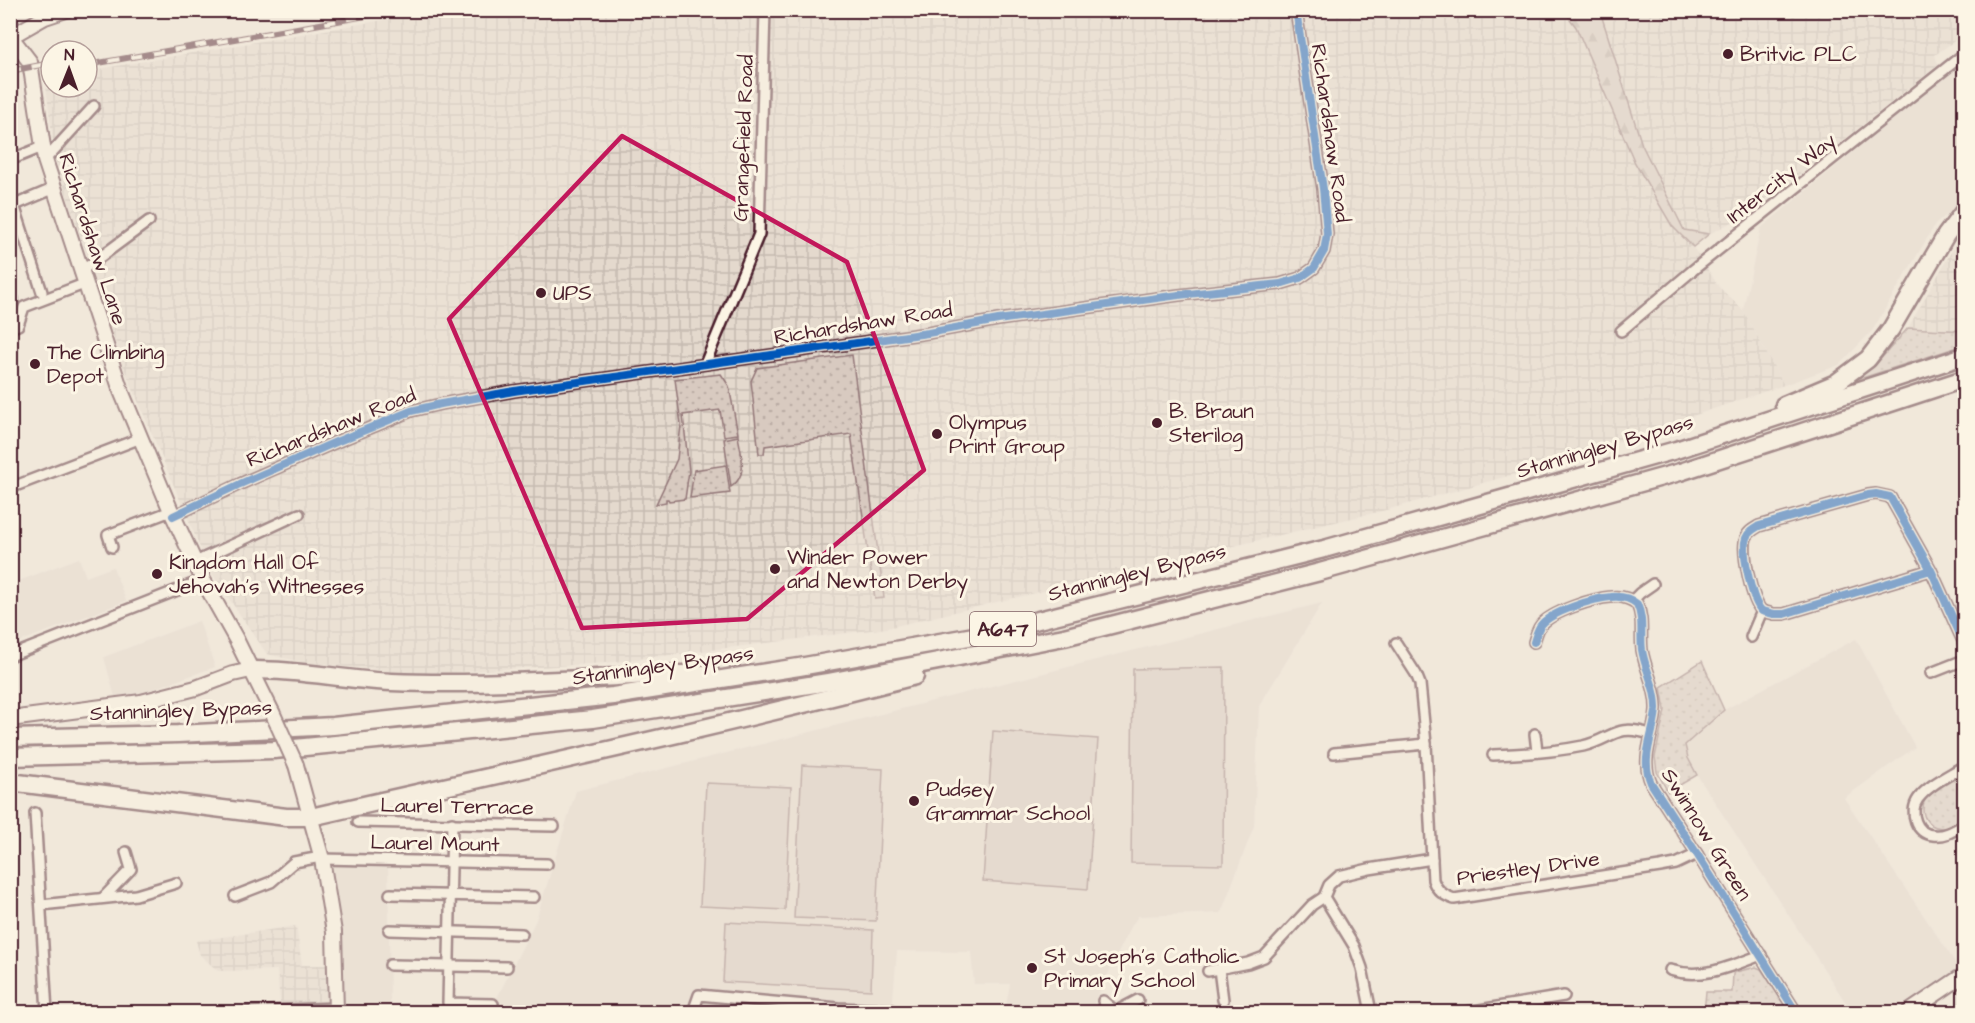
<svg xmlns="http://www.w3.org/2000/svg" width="1975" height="1023" font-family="'Architects Daughter',sans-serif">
  <defs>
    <pattern id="industrial-grid" width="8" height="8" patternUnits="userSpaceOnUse" patternTransform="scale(1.5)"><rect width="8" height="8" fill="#e4d9cd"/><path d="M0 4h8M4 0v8" fill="none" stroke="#c5bab0"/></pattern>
    <pattern id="green-dots" width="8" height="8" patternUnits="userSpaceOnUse" patternTransform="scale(1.5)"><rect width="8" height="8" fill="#d8cac0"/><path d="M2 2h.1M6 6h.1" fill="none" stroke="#bbada5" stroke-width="1.8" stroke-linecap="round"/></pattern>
    <pattern id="forest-firs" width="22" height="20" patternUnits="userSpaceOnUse" patternTransform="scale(1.5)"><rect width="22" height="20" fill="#d8cac0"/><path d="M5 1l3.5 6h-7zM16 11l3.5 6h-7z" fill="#bbada5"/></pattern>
  </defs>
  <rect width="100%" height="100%" fill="#f1e8da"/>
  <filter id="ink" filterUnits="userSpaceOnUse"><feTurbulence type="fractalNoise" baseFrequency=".0167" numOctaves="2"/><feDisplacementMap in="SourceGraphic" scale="12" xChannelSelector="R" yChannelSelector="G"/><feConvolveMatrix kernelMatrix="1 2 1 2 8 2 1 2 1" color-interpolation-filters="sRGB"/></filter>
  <g filter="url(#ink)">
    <g fill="#e4d9cd">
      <polygon points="1964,61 1964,199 1935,225 1872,331 1839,365 1784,385 1743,310 1761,228"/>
      <polygon points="79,558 86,577 113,567 126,601 11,645 11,584"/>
      <polygon points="1322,603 1259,706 1254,826 1221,913 1138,916 1129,930 1090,1012 1005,1012 1010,984 974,984 971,952 897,951 892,1010 699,995 693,1012 448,1012 448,1003 494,1004 536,920 576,791"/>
      <polygon points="199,621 215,667 147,691 115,697 104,657"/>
      <polygon points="1856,639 1915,747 1844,798 1959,968 1892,1012 1852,1012 1697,775 1688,758 1685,745 1724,710"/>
      <polygon points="322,859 388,861 390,1003 410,1005 410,1012 336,1012"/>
    </g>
    <g fill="url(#industrial-grid)">
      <polygon points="435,11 1564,11 1576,27 1635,163 1672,226 1693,247 1719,287 1743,310 1784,385 1551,464 1386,510 887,628 606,663 422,674 302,662 267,654 210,571 124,368 55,159 45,78 51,77 51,87 87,87 87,71"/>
      <polygon points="1588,11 1964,11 1964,34 1935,55 1938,65 1821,158 1742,217 1709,234 1684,230 1642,145 1611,45"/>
      <polygon points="1964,232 1964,331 1908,328 1958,240"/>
      <polygon points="296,926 302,965 335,965 336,1012 281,1012 277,970 218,971 200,955 196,941"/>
    </g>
    <g fill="url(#green-dots)" stroke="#917476" stroke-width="1.5">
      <polygon points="1908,328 1964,331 1964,345 1850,382 1878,362"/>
      <polygon points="852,355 884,598 875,599 851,434 765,446 764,454 759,454 751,381 757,368"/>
      <polygon points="721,374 729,386 738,434 724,436 720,410 683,415 689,471 685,499 669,501 668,499 666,499 666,502 656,504 677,459 681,425 675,379"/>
      <path d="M738 436C741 454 749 475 731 487L724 439Z"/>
      <polygon points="726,465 730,493 690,498 694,470"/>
      <polygon points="1702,661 1724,710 1685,745 1688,758 1697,775 1668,792 1657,772 1655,757 1665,710 1661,687"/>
      <path d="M1964 772V819C1958 822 1950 828 1943 828 1925 829 1916 807 1929 795 1938 786 1953 779 1964 772Z"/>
      <polygon points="1756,967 1761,969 1788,1010 1783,1012 1704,1012 1706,992 1732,992 1733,974 1736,972"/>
    </g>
    <polygon fill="url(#forest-firs)" stroke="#917476" stroke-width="1.5" points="1564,11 1600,11 1642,145 1684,230 1709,234 1693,247 1672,226 1635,163 1576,27"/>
    <g fill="#d8cac0" stroke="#917476" stroke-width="1.5">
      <polygon points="1224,667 1223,865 1131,863 1133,669"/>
      <polygon points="993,731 1098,739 1088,889 983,881"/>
      <polygon points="802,765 883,769 876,921 794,918"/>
      <polygon points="706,783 791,787 785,910 700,906"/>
      <polygon points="726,922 873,930 871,990 723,982"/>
    </g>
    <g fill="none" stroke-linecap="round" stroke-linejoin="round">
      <g stroke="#4a1f2b" stroke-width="14">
        <g id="street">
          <polyline points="10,160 42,147"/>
          <polyline points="45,160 94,106"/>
          <polyline points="14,205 42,292"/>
          <polyline points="10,207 55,188"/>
          <polyline points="80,272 149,221"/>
          <polyline points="10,292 13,299"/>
          <polyline points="10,328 18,325 24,307 84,284"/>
          <polyline points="1621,331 1693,270 1964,54"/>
          <polyline points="705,364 759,234 765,10"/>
          <polyline points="10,488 141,438"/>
          <polyline points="173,516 240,484 336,442 411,411 441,404 514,391 928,333 998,320 1179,295 1280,284 1300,278 1314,268 1324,251 1327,234 1323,189 1296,10"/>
          <polyline points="112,547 108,535 171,511"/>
          <polyline points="195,562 299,514"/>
          <path d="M1931 570 1784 614H1774L1762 611C1752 602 1741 551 1746 538 1748 532 1754 529 1759 526L1868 495 1876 494 1890 497 1931 570 1964 643"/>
          <polyline points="1633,600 1640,593 1653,584"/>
          <polyline points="1751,637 1762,611"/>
          <path d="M1534 642C1536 636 1537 630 1541 625 1551 612 1594 598 1611 597 1620 596 1630 598 1637 604 1644 619 1640 634 1642 650 1645 670 1657 689 1656 710 1654 735 1640 758 1651 783L1697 854 1796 1012"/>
          <path d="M1396 643 1416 674 1420 684 1426 744 1433 880C1437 891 1443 895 1454 899L1660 867 1676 864 1697 854"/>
          <polyline points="10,656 203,580"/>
          <polyline points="1931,673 1964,660"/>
          <polyline points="1535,734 1537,751"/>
          <polyline points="1334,753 1426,744"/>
          <path d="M1493 755C1523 754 1554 752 1583 746 1613 739 1615 723 1650 734"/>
          <path d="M1964 766C1950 775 1928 785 1918 799 1909 812 1916 834 1933 835 1944 837 1955 830 1964 825"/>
          <polyline points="35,813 47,1012"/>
          <polyline points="358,822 554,826"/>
          <polyline points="452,823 448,1003 493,1004"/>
          <polyline points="322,859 547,864"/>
          <polyline points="390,894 534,897"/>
          <polyline points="235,896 271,882 294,862 321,857"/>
          <polyline points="1324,897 1354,946 1362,968 1371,1012"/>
          <polyline points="103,898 131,869 126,852"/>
          <polyline points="41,905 136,895 176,883"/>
          <polyline points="389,930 522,934"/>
          <polyline points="390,965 507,967"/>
          <polyline points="1219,969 1223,1000"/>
          <path d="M1670 970C1703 980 1731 966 1761 955"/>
          <polyline points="1208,971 1248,963 1264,957 1312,905 1324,897 1329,885 1339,876 1369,869 1432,859"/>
          <polyline points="1103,1001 1115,1011"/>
          <polyline points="246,1012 336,1008"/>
          <polyline points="693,1012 699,995 838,1008 892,1010 892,1012"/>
          <polyline points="1115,1012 1138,1000"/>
          <polyline points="1467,1012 1564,996"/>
        </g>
      </g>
      <g stroke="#4a1f2b" stroke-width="18">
        <g id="secondary">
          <polyline points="10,37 45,17 66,10"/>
          <polyline points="11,37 30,62 45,160 121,391 171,511 203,580 236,639 272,712"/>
          <polyline points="10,719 141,702 196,688 233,674 251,670"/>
          <polyline points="296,765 322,859 334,932 336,1012"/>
          <polyline points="1909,1012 1964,975"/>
        </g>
      </g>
      <g stroke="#4a1f2b" stroke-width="21">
        <g id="highway">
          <polyline points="1784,405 1836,383 1868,359 1891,329 1946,235 1964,211"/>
          <path d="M251 670C298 669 344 680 392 682 459 685 529 682 597 678 635 676 673 673 711 674"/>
          <polyline points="10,738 178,734 333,726 613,696 799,667 974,636 1324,549 1676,450 1964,356"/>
          <polyline points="10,757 274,750 593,719 828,682 1064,637 1320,572 1680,472 1964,379"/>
          <path d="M10 782 286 817H311C513 771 715 728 915 676"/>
        </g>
      </g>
      <use href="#street" stroke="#fcf5e5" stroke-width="9"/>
      <use href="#secondary" stroke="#fcf5e5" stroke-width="14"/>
      <use href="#highway" stroke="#fcf5e5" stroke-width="16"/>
      <g stroke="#4a1f2b" stroke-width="6">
        <g id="rail">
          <polyline points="87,65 400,10"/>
          <polyline points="10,71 51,63"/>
        </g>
      </g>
      <use href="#rail" stroke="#fcf5e5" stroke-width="4" stroke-dasharray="11" stroke-linecap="butt"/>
      <g stroke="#4a1f2b" stroke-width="18" stroke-linecap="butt">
        <polyline id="secondary-bridge" points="272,712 296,765"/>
      </g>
      <use href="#secondary-bridge" stroke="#fcf5e5" stroke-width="14"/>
      <g stroke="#fcf5e5" stroke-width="11">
        <g id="cycleway">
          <polyline points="173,516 240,484 336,442 411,411 441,404 514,391 928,333 998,320 1179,295 1280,284 1300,278 1314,268 1324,251 1327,234 1323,189 1296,10"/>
          <path d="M1931 570 1784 614H1774L1762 611C1752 602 1741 551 1746 538 1748 532 1754 529 1759 526L1868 495 1876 494 1890 497 1931 570 1964 643"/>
          <path d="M1534 642C1536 636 1537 630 1541 625 1551 612 1594 598 1611 597 1620 596 1630 598 1637 604 1644 619 1640 634 1642 650 1645 670 1657 689 1656 710 1654 735 1640 758 1651 783L1697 854 1796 1012"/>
        </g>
      </g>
      <use href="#cycleway" stroke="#0057b8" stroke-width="8"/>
    </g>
  </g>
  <path d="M0 0H1975V1023H0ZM622 136 847 262 924 470 747 619 582 628 449 319Z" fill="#f1e8da" fill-opacity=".55" fill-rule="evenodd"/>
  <path fill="none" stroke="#c2185b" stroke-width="4.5" stroke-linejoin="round" d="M622 136 847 262 924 470 747 619 582 628 449 319Z"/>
  <g fill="#4a1f2b" stroke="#fcf5e5" stroke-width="2">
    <circle cx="1728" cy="54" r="6"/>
    <circle cx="541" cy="293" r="6"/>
    <circle cx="35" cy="364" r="6"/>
    <circle cx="1157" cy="423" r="6"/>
    <circle cx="937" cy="434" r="6"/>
    <circle cx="775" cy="569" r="6"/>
    <circle cx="157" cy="574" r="6"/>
    <circle cx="914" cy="801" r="6"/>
    <circle cx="1032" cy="968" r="6"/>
  </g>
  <g text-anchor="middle" stroke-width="6" stroke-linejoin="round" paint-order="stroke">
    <rect fill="#fcf5e5" stroke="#7f5f63" stroke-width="1.5" x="970" y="612" width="66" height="34" rx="4.5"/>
    <g font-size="20" font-weight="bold" fill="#4a1f2b">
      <text x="1003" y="636">A647</text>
    </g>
    <g font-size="21" fill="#4a1f2b" stroke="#fcf5e5" text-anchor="start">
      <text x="1740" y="61">Britvic PLC</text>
      <text x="553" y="300">UPS</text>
      <text x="47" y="359">The Climbing<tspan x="47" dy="24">Depot</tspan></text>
      <text x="1169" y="418">B. Braun<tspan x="1169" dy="24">Sterilog</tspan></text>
      <text x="949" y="429">Olympus<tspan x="949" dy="24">Print Group</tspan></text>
      <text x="787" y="564">Winder Power<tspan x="787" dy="24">and Newton Derby</tspan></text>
      <text x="169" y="569">Kingdom Hall Of<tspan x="169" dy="24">Jehovah's Witnesses</tspan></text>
      <text x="926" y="796">Pudsey<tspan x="926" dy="24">Grammar School</tspan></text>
      <text x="1044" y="963">St Joseph's Catholic<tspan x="1044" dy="24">Primary School</tspan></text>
    </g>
    <g font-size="21" fill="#4a1f2b" stroke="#fcf5e5">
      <text transform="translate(1331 133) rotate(82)" y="7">Richardshaw Road</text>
      <text transform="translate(743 138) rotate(-88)" y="7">Grangefield Road</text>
      <text transform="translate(1781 178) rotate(-38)" y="7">Intercity Way</text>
      <text transform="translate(93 239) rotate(72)" y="7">Richardshaw Lane</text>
      <text transform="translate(863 323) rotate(-9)" y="7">Richardshaw Road</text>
      <text transform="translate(331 427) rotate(-22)" y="7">Richardshaw Road</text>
      <text transform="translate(1605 446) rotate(-16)" y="7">Stanningley Bypass</text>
      <text transform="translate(1137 572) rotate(-14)" y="7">Stanningley Bypass</text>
      <text transform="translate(663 665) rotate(-8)" y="7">Stanningley Bypass</text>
      <text transform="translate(181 710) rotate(-2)" y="7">Stanningley Bypass</text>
      <text transform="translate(457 806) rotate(1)" y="7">Laurel Terrace</text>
      <text transform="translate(1707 834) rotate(58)" y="7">Swinnow Green</text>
      <text transform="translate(435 843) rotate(1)" y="7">Laurel Mount</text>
      <text transform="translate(1528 868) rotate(-8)" y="7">Priestley Drive</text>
    </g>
  </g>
  <rect width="1975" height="1023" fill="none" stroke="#fcf5e5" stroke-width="36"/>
  <rect x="18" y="18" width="1939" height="987" fill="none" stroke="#4a1f2b" stroke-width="2" filter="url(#ink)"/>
  <g transform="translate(69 69) rotate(1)"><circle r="28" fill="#fcf5e5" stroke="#b59f9b" stroke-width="1.5"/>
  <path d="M0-4.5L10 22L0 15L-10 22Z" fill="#4a1f2b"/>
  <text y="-9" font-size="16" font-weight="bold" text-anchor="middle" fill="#4a1f2b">N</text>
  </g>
</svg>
